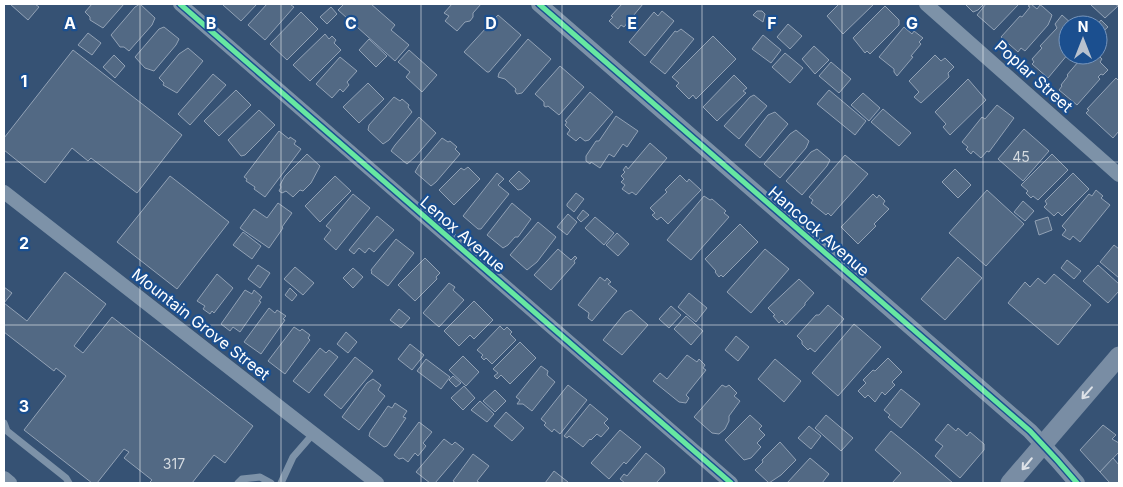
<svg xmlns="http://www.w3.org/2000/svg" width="1123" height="487" font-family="Inter,sans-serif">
  <rect width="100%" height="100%" fill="#365274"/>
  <g fill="#526984" stroke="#92a2b6">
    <polygon points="10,4 35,4 39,7 28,20"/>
    <polygon points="92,4 124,4 103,28 90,20 90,17 85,12"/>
    <polygon points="140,4 155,18 152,25 129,51 124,47 120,47 111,35 135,7"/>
    <polygon points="224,4 257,4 241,21 223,5"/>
    <polygon points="267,4 292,4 291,5 294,7 265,40 248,25"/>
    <polygon points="344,4 371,4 395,25 391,30 409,45 395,61 338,10"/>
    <polygon points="452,4 481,4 473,13 473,17 470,21 465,22 457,31 445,21 449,16 444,13"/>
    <polygon points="622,4 643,4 624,27 621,25 618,29 609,21 613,17 611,16"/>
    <polygon points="836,4 874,4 843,34 827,16 838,5"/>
    <polygon points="965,4 984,4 978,10 973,12"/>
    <polygon points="986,4 1019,4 994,30 977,15"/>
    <polygon points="1031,4 1037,9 1040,5 1042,6 1052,15 1051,18 1048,25 1025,51 1021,48 1018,52 1001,37 1020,16 1022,17 1030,7 1028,6"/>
    <polygon points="1092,4 1115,4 1118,6 1105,18 1091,5"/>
    <polygon points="885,6 899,20 899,25 870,54 867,51 865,53 853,38"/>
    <polygon points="331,7 337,14 327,24 320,17"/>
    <polygon points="662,11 674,21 645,56 629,42 654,12 658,16"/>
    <polygon points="757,11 762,11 765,14 763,22 753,15"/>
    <polygon points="301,12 318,29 287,60 270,44"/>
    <polygon points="498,15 521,35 489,72 487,72 464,52"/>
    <polygon points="1062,15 1073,25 1068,25 1068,54 1048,78 1032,64 1034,62 1032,59 1042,48 1040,46 1057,28 1055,24"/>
    <polygon points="1101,20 1108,27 1098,36 1098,25 1097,25"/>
    <polygon points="788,24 802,36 790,49 777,37"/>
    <polygon points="164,27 179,39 176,45 154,71 145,68 135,57 159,29"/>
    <polygon points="904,27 912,34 914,31 923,38 919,42 921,44 911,56 913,57 897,76 894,72 894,69 879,57"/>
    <polygon points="681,29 694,39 665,74 650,62 675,31 677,32"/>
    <polygon points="88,33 101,43 92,55 78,45"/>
    <polygon points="325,34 329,39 332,36 336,40 334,43 341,50 310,81 293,65"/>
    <polygon points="763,35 781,50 771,63 752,49"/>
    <polygon points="713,36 736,59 696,99 693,95 689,99 676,86 679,83 672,77"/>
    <polygon points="369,39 387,56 376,67 359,50"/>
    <polygon points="528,39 551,59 522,93 517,94 515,91 516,89 505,79 498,77 499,73"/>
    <polygon points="814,46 829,60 815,74 802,59"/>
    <polygon points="188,48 203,61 177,93 163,85 164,83 159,78 179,54"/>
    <polygon points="73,50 182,135 137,193 91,158 88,161 72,148 45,183 4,150 4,138"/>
    <polygon points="409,50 437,75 422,92 406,77 410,72 398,62"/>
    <polygon points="785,53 803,68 790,83 772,67"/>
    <polygon points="114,55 125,66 115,78 103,67"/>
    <polygon points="935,55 941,61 945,58 954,67 948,73 949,77 921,103 914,97 919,92 909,81"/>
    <polygon points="1084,55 1098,55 1102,59 1100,62 1108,70 1103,75 1101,74 1098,77 1100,79 1077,105 1059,90 1062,86 1061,85 1068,76 1067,75"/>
    <polygon points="340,57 357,71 347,82 349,85 343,92 340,89 332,98 316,84"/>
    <polygon points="831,62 851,79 839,93 819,76"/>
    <polygon points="560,66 584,87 559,115 548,106 546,107 544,106 544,102 535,94"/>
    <polygon points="213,74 226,85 190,125 178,114"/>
    <polygon points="734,75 747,88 743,91 746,93 717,121 703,107"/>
    <polygon points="1116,78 1119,81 1119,131 1113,138 1086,113 1089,110 1087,109"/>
    <polygon points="968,79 986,100 950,135 943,127 946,124 935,112"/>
    <polygon points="368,83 384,99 359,123 343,107"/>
    <polygon points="236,90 251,105 219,136 204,121"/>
    <polygon points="829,90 866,121 855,135 817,104"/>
    <polygon points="590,92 613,112 589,140 585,141 580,137 576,141 567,134 570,130 565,125 567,122 565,121"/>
    <polygon points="863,93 880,108 869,121 851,105"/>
    <polygon points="754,95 767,106 739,139 724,126 750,97"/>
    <polygon points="394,97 400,101 402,99 409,105 408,107 412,112 389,140 383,144 368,130 369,125"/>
    <polygon points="997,105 1014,118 989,152 987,151 981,158 973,151 971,154 966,149 968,147 962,142 982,117 985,119"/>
    <polygon points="883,109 911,133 899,146 871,122"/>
    <polygon points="259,110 275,125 245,155 241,156 228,140"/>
    <polygon points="775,112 788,124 760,158 745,145 768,115"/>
    <polygon points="616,116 638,131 627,147 623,144 614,157 609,154 600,168 591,162 590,164 586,161 586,156 596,141 599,141"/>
    <polygon points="419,117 436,133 415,157 407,164 391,151 395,145"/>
    <polygon points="1024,129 1049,151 1023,181 998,159"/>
    <polygon points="796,130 809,141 806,148 780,178 764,164 790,134"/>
    <polygon points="279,131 289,139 290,137 296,141 294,144 301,149 265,197 254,189 255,187 246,181 247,179 244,177"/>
    <polygon points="442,138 448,142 450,141 457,147 455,149 460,154 436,182 431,186 415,172 419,165"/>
    <polygon points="650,143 667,158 636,195 632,192 629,194 622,189 625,185 621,182 624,179 621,176 625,172 623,170 626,166 628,169"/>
    <polygon points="817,149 830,160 827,166 802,195 786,181 811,152"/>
    <polygon points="307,154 320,166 311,183 303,191 300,190 293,197 286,191 282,193 279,191 281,187 280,185 285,176"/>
    <polygon points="1052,154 1068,170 1038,200 1033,196 1031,198 1026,193 1028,191 1021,185"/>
    <polygon points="845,155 868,174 831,216 828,213 826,215 811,203 813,200 809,197"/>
    <polygon points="468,167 480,179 454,205 439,190 461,168 464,170"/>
    <polygon points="955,169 971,185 958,198 942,182"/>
    <polygon points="519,171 530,181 522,189 518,190 509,181"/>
    <polygon points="497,173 504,179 498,185 509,194 481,229 478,229 463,216"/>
    <polygon points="1073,173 1089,189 1062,216 1058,212 1054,216 1044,207 1047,204 1045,201"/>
    <polygon points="680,175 687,182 689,179 701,190 668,224 661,217 657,220 652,215 655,213 650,208 667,192 665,190"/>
    <polygon points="170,176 229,222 177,289 117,242"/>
    <polygon points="335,176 351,191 320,222 305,206"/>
    <polygon points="987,190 1024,224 986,266 949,233"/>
    <polygon points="1096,190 1103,196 1101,198 1110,205 1080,242 1073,236 1070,240 1062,235 1066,230 1062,226 1089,194 1092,196"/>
    <polygon points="576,193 584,199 574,212 567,206 567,204"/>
    <polygon points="353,194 370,208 336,250 324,239 331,230 326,226"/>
    <polygon points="873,194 877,198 879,195 885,201 883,204 889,209 874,224 876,226 858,244 841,227"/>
    <polygon points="704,196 710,200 712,199 726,211 724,213 729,217 691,260 667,240"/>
    <polygon points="1023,201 1034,211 1025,221 1014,212"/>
    <polygon points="278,203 292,213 282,227 283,228 269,248 240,228 254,209 267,218"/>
    <polygon points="512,203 531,219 518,237 515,237 508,245 503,248 487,235"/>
    <polygon points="583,210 589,215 581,222 577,218"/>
    <polygon points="568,214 577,222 567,235 557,227"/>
    <polygon points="377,216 394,230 374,252 369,248 365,253 359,248 354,254 349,250"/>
    <polygon points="595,217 614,233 604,245 585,228"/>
    <polygon points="1048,217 1052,230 1039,235 1035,221"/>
    <polygon points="538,222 556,237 537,262 527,270 510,255"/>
    <polygon points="740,224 758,242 723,277 721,275 719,277 715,272 716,271 705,259"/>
    <polygon points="243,232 261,246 252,259 233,245"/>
    <polygon points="617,233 629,244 618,256 606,245"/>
    <polygon points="396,239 414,253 388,286 371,273 372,272 371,270"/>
    <polygon points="1114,245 1119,249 1119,278 1100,262"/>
    <polygon points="558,249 571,260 575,256 577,258 574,261 575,263 551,290 534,275"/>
    <polygon points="765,249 789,269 751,313 727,292"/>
    <polygon points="958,257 982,278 945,320 921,299"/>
    <polygon points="425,258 440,273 436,277 437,279 415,301 398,285"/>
    <polygon points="1067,260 1081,271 1074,279 1061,268"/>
    <polygon points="258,265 270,273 260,288 248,279"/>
    <polygon points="1098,265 1119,284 1119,291 1108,303 1083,281"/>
    <polygon points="295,267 314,283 303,295 284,279"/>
    <polygon points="353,268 363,277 353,288 343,278"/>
    <polygon points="65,272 106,304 74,346 83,353 112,317 253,426 225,463 214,455 192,483 149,483 152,480 124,458 129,452 124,449 97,483 92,483 24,430 66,376 56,368 54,371 4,332 4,287 12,293 4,303 27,321"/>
    <polygon points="217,274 233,288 214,313 212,311 210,314 203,309 205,306 197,301"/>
    <polygon points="1054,274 1091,305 1058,345 1008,303 1025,282 1030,287 1038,278 1045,284"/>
    <polygon points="600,277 605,281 607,278 611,282 608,284 617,291 592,321 588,318 589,313 578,305"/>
    <polygon points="799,279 814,293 805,303 805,305 786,325 782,320 779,323 773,316 775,315 768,308"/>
    <polygon points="449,283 455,287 453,290 464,300 439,327 423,313"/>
    <polygon points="290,288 297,295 292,301 285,295"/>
    <polygon points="245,290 252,294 254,290 262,297 259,301 261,302 240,332 233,327 230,331 221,324"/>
    <polygon points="689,293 707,308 696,322 678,307"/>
    <polygon points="474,301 493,320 474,339 470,335 459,346 444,331"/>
    <polygon points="828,305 844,319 815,352 810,348 808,350 802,344 802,341 797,336 816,315 819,315"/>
    <polygon points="671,306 681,315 669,328 659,319"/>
    <polygon points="269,308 275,313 277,310 286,316 283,319 285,320 261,354 244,342"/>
    <polygon points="399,309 410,318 401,328 390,320"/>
    <polygon points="631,310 648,325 622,355 603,340 625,313"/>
    <polygon points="686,316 703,331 691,345 674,329"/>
    <polygon points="854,324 881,347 838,396 812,373"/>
    <polygon points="500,326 504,330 507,327 512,332 510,334 516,340 492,364 486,358 484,360 481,357 483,355 477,350"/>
    <polygon points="294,327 300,331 302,329 310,335 308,338 310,340 285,374 268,361"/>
    <polygon points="346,332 357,342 348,353 337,344"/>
    <polygon points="736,336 749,347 738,361 725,350"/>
    <polygon points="520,342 536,358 510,384 501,375 497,379 494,376 498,373 493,369"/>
    <polygon points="410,344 424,355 412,370 398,359"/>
    <polygon points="320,348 326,353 329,350 338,357 309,393 293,381"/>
    <polygon points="687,355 697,362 699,359 705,365 703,368 706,370 686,395 689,398 686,403 679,402 653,381 660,373 667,379"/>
    <polygon points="463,356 479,372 466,386 449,370"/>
    <polygon points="355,357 373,371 341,409 324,395"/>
    <polygon points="888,358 902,372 892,382 895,385 885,395 882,392 875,402 868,395 865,398 858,391 866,383 863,380 873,370 875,371"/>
    <polygon points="426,359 450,377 441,389 417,371"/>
    <polygon points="775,359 801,381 784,402 758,379"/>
    <polygon points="541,366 548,371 547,375 555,382 532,411 523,404 517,404 520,400 516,397"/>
    <polygon points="453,376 461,383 456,387 449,380"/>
    <polygon points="373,379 381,385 378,390 385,396 359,430 342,417 367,383"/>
    <polygon points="568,385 587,400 560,434 554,429 552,432 544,425 546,423 541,419"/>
    <polygon points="722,385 726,387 729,385 737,393 734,396 740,401 729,416 729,421 725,429 719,434 712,433 694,417"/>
    <polygon points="464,386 475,398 463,410 451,398"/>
    <polygon points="901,389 920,404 901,428 888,417 890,415 884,410"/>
    <polygon points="495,390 506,401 495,412 483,401"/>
    <polygon points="480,401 494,414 487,422 471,410"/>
    <polygon points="395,403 407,411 403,417 406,418 387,446 384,447 369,436 370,432 388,406 392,408"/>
    <polygon points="590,404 608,419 604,423 609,428 601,437 597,434 591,440 590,439 583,447 569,436 567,438 564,436"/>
    <polygon points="506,412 524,428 512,441 494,426"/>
    <polygon points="750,415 762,426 759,429 765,435 757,443 761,447 751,458 744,460 725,440"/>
    <polygon points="826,415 853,438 841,451 815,428"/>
    <polygon points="419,422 432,432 423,443 426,446 418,456 415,453 408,462 403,458 399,459 394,455"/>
    <polygon points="948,424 956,431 958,428 967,436 970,432 984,444 984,450 960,478 935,456 943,446 935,440"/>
    <polygon points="1103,425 1116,435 1112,439 1119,443 1119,452 1100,472 1080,450"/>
    <polygon points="809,426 821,436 811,449 798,438"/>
    <polygon points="620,430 641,447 626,464 624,462 609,479 591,463"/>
    <polygon points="891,431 918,453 953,483 892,483 901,473 875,450"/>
    <polygon points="444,439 452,445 455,442 464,449 435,483 430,483 416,472"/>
    <polygon points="780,442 796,460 781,475 769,483 755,470 763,462 762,460"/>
    <polygon points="646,453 664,468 665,473 656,483 625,483 620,479 624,474 627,476"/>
    <polygon points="473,454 489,466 477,481 480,483 456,483 453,481"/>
    <polygon points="810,458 829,474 822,483 787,483"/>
    <polygon points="1113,458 1119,465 1119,483 1110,483 1100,472"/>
    <polygon points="554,471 568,482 567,483 545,483"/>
  </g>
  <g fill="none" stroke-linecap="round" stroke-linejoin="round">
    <g stroke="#7d92a8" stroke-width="7">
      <polyline points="4,423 7,431 66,478 69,483"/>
      <polyline points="238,483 242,479 260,477 271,483"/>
      <polyline points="281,483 293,457 313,434"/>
    </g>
    <g stroke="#7d92a8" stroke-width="14">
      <polyline points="180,4 731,483"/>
      <polyline points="926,4 1119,175"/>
      <polyline points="4,192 377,483"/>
      <polyline points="4,478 10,483"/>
    </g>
    <polyline stroke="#7d92a8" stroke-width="16" points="539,4 1030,431 1057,460 1077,483"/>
    <polyline stroke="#798da4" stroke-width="19" points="1010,483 1119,356"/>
    <g stroke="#1b4f8f" stroke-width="8">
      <g id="cycleway">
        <polyline points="180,4 731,483"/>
        <polyline points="539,4 1030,431 1057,460 1077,483"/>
      </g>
    </g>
    <use href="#cycleway" stroke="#66e7a1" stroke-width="5"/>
  </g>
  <defs><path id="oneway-shaft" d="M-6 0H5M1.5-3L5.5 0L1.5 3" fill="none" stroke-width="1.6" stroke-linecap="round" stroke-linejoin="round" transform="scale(1.25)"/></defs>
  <g stroke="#dee2e8">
    <use href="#oneway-shaft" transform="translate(1087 393) rotate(131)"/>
    <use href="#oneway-shaft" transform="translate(1027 464) rotate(130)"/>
  </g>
  <path fill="none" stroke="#fff" stroke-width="1" stroke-opacity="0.55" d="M140 4V483M281 4V483M421 4V483M562 4V483M702 4V483M842 4V483M983 4V483M4 162H1119M4 325H1119"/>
  <g text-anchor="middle" stroke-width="4.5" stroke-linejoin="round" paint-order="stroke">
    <g font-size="14" fill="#d4dae0">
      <text x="1021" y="162">45</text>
      <text x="174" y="469">317</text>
    </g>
    <g font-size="16" fill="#fff" stroke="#1b4f8f">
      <text transform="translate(1034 76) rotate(42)" y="6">Poplar Street</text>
      <text transform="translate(819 231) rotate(41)" y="6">Hancock Avenue</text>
      <text transform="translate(463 234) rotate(41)" y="6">Lenox Avenue</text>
      <text transform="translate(201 324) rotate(38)" y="6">Mountain Grove Street</text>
    </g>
  </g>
  <g font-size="16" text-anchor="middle" font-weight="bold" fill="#fff" stroke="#1b4f8f" stroke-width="4.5" stroke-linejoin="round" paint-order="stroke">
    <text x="70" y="29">A</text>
    <text x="211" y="29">B</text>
    <text x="351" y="29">C</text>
    <text x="491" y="29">D</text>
    <text x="632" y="29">E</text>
    <text x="772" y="29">F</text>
    <text x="912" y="29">G</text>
    <text x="24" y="87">1</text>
    <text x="24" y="249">2</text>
    <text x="24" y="412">3</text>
  </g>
  <rect width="1123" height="487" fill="none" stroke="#ffffff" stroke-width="10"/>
  <g transform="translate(1083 40)"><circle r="24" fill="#1b4f8f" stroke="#7695bc"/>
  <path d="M0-4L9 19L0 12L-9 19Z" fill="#b9c2ce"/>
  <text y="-8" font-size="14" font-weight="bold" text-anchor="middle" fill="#ffffff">N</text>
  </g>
</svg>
